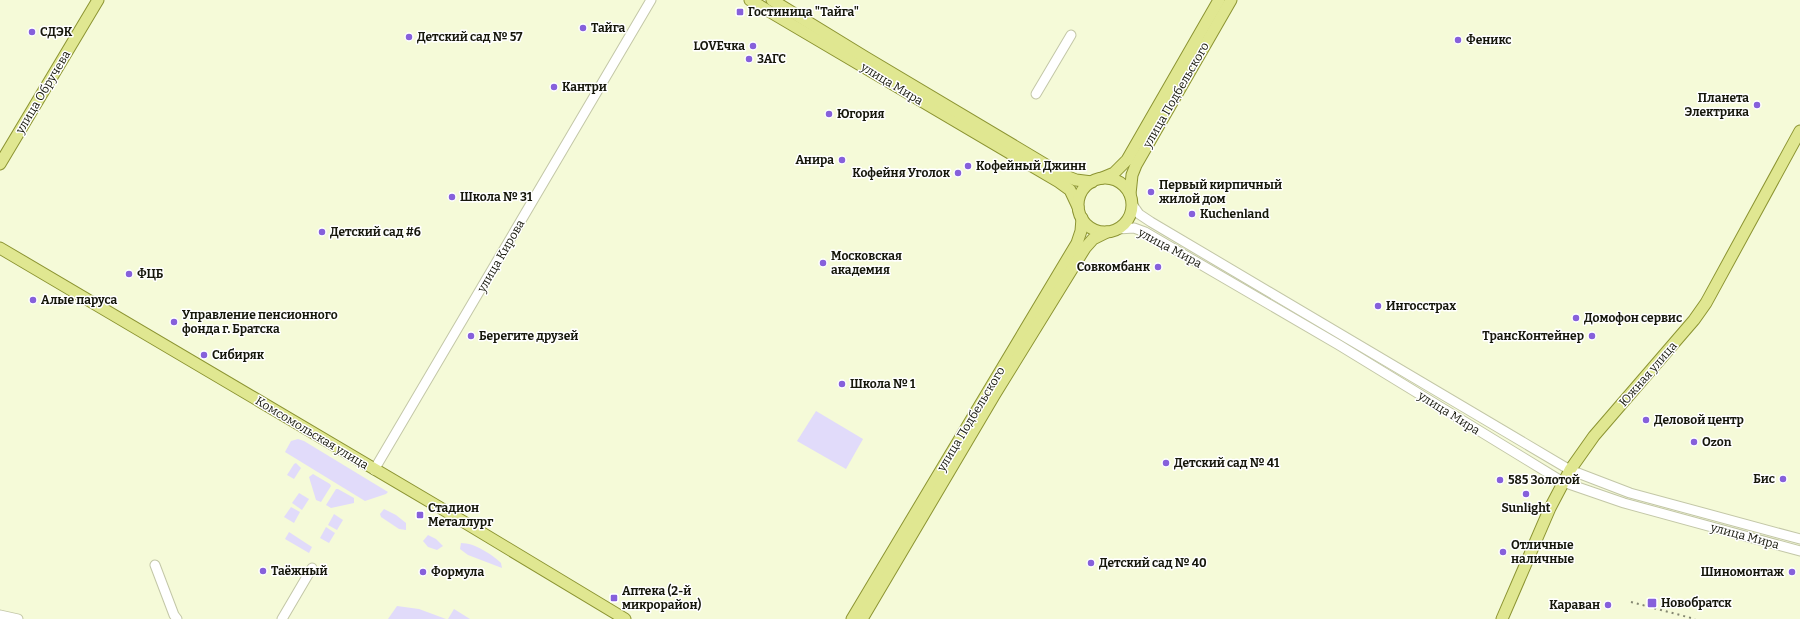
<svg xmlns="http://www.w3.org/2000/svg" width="1800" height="619" font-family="Bitter,serif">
  <rect width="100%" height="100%" fill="#f5fad8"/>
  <g fill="#e1dbfa">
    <polygon points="816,411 863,439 846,469 797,441"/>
    <polygon points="298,439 304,441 388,492 386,494 365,501 285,452 291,441"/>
    <polygon points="296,463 301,468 294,479 287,475 294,464"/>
    <polygon points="313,474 330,484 331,486 321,502 316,500 309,477"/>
    <polygon points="336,489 338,489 354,498 354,503 331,508 326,505"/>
    <polygon points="299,493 309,499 302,510 292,503"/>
    <polygon points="291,507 300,512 294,523 284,517"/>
    <polygon points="384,509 396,515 406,523 406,530 399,529 381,517 380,514"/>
    <polygon points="334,514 343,520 337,530 328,525"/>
    <polygon points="326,527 335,533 329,543 320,538"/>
    <polygon points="289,532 312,547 309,553 285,539"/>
    <polygon points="428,535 436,539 443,546 437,550 428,547 423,541"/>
    <path d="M461 543C475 543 491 554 501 563L502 568 468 555 460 549Z"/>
    <polygon points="397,606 419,609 446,619 388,619"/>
    <polygon points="454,609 470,619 448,619"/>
  </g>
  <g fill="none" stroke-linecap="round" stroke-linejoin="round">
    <g stroke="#c3c7a7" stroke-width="11">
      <g id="minor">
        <polyline points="1036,94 1071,35"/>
        <polyline points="1132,204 1139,214 1151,222 1570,470 1630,493 1800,539"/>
        <polyline points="1118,229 1134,228 1145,232 1339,345 1563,482 1624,503 1800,551"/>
        <polyline points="374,470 651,0"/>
        <polyline points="155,565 174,615 177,619"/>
        <polyline points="0,615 18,619"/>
        <polyline points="282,619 312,568"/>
      </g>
    </g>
    <g stroke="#8c9432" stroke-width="13">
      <g id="major">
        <polyline points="750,0 1059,182 1070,190 1078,207"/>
        <polyline points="772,0 865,57 1063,175 1076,180 1092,182"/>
        <polyline points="0,164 98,0"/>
        <polyline points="1102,178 1114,173 1127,160 1219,0"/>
        <circle cx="1105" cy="205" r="27"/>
        <polyline points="1130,194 1132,175 1136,165 1231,0"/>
        <polyline points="0,248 444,510 625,619"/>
        <polyline points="852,619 1077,243 1081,231 1082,218"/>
        <polyline points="862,619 995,394 1085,248 1093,239 1107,232"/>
        <polyline points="1502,619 1550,508 1570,470 1594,436 1694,320 1706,303 1800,131"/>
      </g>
    </g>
    <use href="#minor" stroke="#fff" stroke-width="9"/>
    <use href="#major" stroke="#e0e791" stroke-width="11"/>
    <polyline stroke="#848770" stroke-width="2" stroke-dasharray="2 4" stroke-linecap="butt" points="1631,602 1695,619"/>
  </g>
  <g fill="#8660db" stroke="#fff" stroke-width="1.5">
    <rect x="736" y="8" width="8" height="8" rx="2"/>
    <circle cx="583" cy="28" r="4"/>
    <circle cx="32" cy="32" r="4"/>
    <circle cx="409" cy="37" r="4"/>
    <circle cx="1458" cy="40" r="4"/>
    <circle cx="753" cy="46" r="4"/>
    <circle cx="749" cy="59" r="4"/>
    <circle cx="554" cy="87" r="4"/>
    <circle cx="1757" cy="105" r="4"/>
    <circle cx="829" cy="114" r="4"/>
    <circle cx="842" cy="160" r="4"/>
    <circle cx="968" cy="166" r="4"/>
    <circle cx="958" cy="173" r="4"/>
    <circle cx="1151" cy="192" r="4"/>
    <circle cx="452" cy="197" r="4"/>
    <circle cx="1192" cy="214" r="4"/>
    <circle cx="322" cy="232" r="4"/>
    <circle cx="823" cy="263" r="4"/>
    <circle cx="1158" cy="267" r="4"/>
    <circle cx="129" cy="274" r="4"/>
    <circle cx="33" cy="300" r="4"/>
    <circle cx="1378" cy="306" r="4"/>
    <circle cx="1576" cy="318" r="4"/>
    <circle cx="174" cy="322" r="4"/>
    <circle cx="471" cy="336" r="4"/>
    <circle cx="1592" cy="336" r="4"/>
    <circle cx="204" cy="355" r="4"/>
    <circle cx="842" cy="384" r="4"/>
    <circle cx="1646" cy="420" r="4"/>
    <circle cx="1694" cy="442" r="4"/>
    <circle cx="1166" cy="463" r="4"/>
    <circle cx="1783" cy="479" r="4"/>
    <circle cx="1500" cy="480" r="4"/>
    <circle cx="1526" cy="494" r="4"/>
    <rect x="416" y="511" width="8" height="8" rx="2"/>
    <circle cx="1503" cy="552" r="4"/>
    <circle cx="1091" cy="563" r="4"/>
    <circle cx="263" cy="571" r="4"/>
    <circle cx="423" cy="572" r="4"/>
    <circle cx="1792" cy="572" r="4"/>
    <rect x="610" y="594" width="8" height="8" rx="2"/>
    <rect x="1647" y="598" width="10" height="10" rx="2"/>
    <circle cx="1608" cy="605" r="4"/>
  </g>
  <g text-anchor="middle" stroke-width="3" stroke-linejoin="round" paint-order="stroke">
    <g font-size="12" font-weight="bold" fill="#16170b" stroke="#fff" text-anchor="start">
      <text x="748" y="16">Гостиница "Тайга"</text>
      <text x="591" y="32">Тайга</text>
      <text x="40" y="36">СДЭК</text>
      <text x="417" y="41">Детский сад № 57</text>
      <text x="1466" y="44">Феникс</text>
      <text x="745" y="50" text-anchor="end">LOVEчка</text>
      <text x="757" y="63">ЗАГС</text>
      <text x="562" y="91">Кантри</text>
      <text x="1749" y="102" text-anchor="end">Планета<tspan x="1749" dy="14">Электрика</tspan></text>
      <text x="837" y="118">Югория</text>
      <text x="834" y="164" text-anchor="end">Анира</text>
      <text x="976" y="170">Кофейный Джинн</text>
      <text x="950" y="177" text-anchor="end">Кофейня Уголок</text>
      <text x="1159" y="189">Первый кирпичный<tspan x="1159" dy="14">жилой дом</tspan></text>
      <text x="460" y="201">Школа № 31</text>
      <text x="1200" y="218">Kuchenland</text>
      <text x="330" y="236">Детский сад #6</text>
      <text x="831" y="260">Московская<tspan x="831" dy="14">академия</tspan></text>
      <text x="1150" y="271" text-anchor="end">Совкомбанк</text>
      <text x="137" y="278">ФЦБ</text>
      <text x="41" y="304">Алые паруса</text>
      <text x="1386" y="310">Ингосстрах</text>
      <text x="182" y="319">Управление пенсионного<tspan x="182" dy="14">фонда г. Братска</tspan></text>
      <text x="1584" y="322">Домофон сервис</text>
      <text x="479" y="340">Берегите друзей</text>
      <text x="1584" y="340" text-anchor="end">ТрансКонтейнер</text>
      <text x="212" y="359">Сибиряк</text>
      <text x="850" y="388">Школа № 1</text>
      <text x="1654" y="424">Деловой центр</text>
      <text x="1702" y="446">Ozon</text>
      <text x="1174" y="467">Детский сад № 41</text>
      <text x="1775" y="483" text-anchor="end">Бис</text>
      <text x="1508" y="484">585 Золотой</text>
      <text x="428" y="512">Стадион<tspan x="428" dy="14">Металлург</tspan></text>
      <text x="1526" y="512" text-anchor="middle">Sunlight</text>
      <text x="1511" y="549">Отличные<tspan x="1511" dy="14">наличные</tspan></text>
      <text x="1099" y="567">Детский сад № 40</text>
      <text x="271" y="575">Таёжный</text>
      <text x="431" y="576">Формула</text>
      <text x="1784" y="576" text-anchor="end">Шиномонтаж</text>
      <text x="622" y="595">Аптека (2-й<tspan x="622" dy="14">микрорайон)</tspan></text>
      <text x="1661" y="607">Новобратск</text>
      <text x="1600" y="609" text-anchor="end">Караван</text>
    </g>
    <g font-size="12" fill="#16170b" stroke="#fff">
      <text transform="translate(892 84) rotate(31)" y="4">улица Мира</text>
      <text transform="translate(43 92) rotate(-59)" y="4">улица Обручева</text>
      <text transform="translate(1176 95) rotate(-60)" y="4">улица Подбельского</text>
      <text transform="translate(1170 248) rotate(28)" y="4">улица Мира</text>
      <text transform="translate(501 256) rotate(-60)" y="4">улица Кирова</text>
      <text transform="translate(1648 374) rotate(-49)" y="4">Южная улица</text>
      <text transform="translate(1449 413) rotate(32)" y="4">улица Мира</text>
      <text transform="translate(971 419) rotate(-59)" y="4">улица Подбельского</text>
      <text transform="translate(312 433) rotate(31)" y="4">Комсомольская улица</text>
      <text transform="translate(1745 536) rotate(15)" y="4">улица Мира</text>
    </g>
  </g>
</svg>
